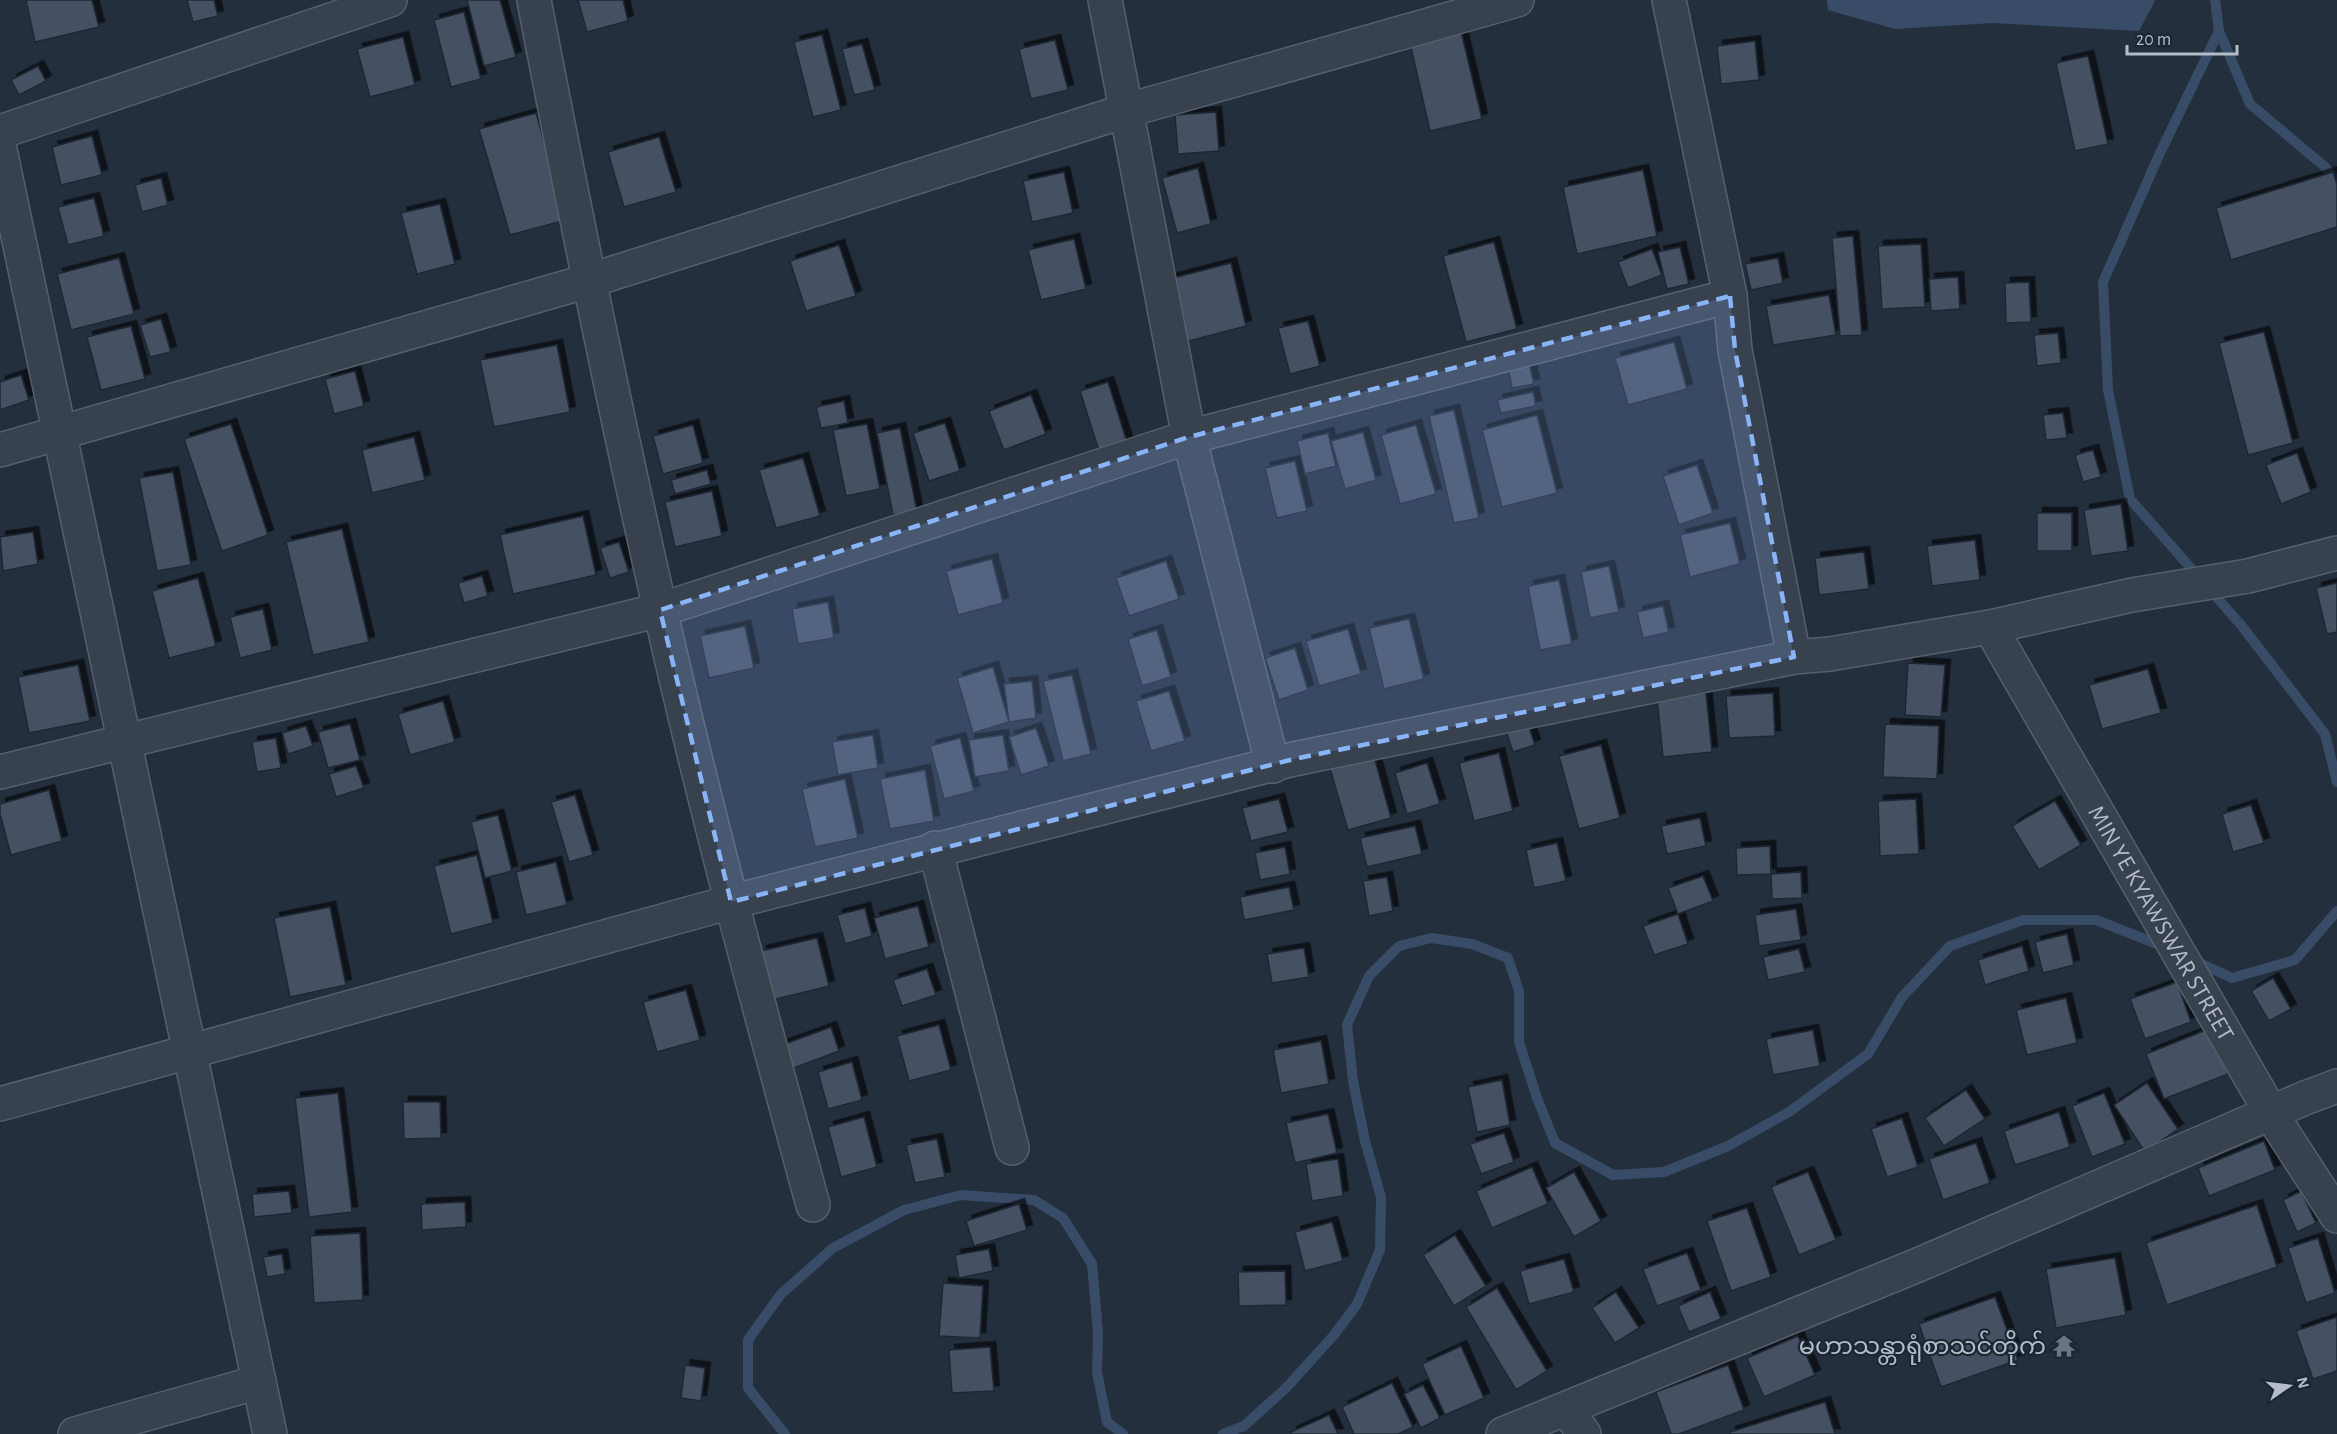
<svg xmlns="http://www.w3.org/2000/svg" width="2337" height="1434" font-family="'Alegreya Sans','Noto Sans Myanmar',sans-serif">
  <defs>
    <filter id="shadow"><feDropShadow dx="5.5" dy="-5.5" stdDeviation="0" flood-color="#0009"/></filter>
  </defs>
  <rect width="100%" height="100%" fill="#242f3e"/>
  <polygon fill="#394c67" points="1827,0 2154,0 2155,1 2139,31 1993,23 1895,29 1828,10"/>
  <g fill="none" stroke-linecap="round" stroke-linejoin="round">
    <g stroke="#394c67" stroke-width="10">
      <polyline points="2215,0 2219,31 2160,153 2103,282 2108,390 2130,499 2241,625 2325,734 2337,782"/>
      <polyline points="2219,31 2250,104 2324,166 2337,182"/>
      <polyline points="2193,960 2232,978 2295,960 2337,911"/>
      <polyline points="785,1434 748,1388 748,1340 781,1294 833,1248 904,1210 961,1195 1034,1200 1063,1218 1092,1264 1098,1332 1097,1372 1107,1422 1123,1434"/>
      <polyline points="1223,1434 1244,1426 1287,1387 1334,1335 1357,1304 1380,1250 1381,1197 1365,1141 1353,1081 1347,1025 1369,976 1399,946 1431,938 1472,944 1508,958 1519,991 1519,1042 1537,1098 1555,1143 1613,1175 1664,1172 1728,1146 1789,1112 1868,1054 1902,997 1950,946 2023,920 2096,920 2165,947"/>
    </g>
  </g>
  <g fill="#455162" stroke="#1f2835" stroke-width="1.5" filter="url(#shadow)">
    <polygon points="26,0 92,0 99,27 35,42"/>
    <polygon points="187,0 214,0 218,16 193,22"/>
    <polygon points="467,0 500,0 516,57 484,66"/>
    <polygon points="578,0 623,0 628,21 587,32"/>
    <polygon points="464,12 481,79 451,87 434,20"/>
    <polygon points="1461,31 1482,119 1430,131 1410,43"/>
    <polygon points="822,35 841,110 813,117 794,42"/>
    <polygon points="403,37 415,85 370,97 357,49"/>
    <polygon points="1055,40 1068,90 1031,99 1019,49"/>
    <polygon points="1755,41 1759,80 1721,84 1717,46"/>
    <polygon points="862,44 875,90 854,95 842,49"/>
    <polygon points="2088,56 2108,144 2075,151 2056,63"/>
    <polygon points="38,66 46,81 19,95 11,80"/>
    <polygon points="1216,112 1219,151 1178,154 1175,115"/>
    <polygon points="536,113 566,220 510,235 479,129"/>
    <polygon points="92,136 102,175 61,185 52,147"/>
    <polygon points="659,137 676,192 624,207 608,152"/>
    <polygon points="1198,168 1211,224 1177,233 1162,178"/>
    <polygon points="1643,170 1657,236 1577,254 1563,187"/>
    <polygon points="1064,172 1073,213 1032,222 1023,181"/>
    <polygon points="2333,172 2337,184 2337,227 2231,260 2216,208"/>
    <polygon points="161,178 168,205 142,212 135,185"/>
    <polygon points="94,198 104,236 68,245 58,207"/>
    <polygon points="440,204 455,264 417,274 401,213"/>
    <polygon points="1853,236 1862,335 1840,336 1832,238"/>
    <polygon points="1074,239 1086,289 1041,300 1028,250"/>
    <polygon points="1494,242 1517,329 1466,342 1443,256"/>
    <polygon points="1921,244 1925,307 1882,309 1878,246"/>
    <polygon points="839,245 856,296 806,311 790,261"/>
    <polygon points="1680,247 1689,284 1667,289 1658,252"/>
    <polygon points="1652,249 1662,275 1628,288 1618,262"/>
    <polygon points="119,258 134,314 71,330 57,274"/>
    <polygon points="1778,258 1783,283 1751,290 1745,264"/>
    <polygon points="1231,263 1246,326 1185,342 1169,279"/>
    <polygon points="1958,277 1960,309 1931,311 1929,279"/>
    <polygon points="2029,282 2031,322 2006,323 2005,283"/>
    <polygon points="1829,295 1836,335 1773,345 1766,306"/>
    <polygon points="161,319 171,352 150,357 140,325"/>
    <polygon points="1308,321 1320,366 1290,374 1278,328"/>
    <polygon points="131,326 145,379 101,390 87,337"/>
    <polygon points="2264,332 2293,443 2248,455 2219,343"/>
    <polygon points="2058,333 2061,363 2037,366 2034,335"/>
    <polygon points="1674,342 1687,389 1628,405 1615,358"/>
    <polygon points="557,345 570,412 494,427 480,360"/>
    <polygon points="1529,362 1534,384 1512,388 1508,367"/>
    <polygon points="355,371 364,406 334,414 325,379"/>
    <polygon points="21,375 29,400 0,410 0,382"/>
    <polygon points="1108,382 1127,442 1099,451 1080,391"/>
    <polygon points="1533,392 1536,406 1501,413 1497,400"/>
    <polygon points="1031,395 1046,434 1004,450 989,411"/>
    <polygon points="844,401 848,423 821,428 816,407"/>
    <polygon points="1454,410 1479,518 1454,523 1429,416"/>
    <polygon points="2063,413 2067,438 2046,440 2043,415"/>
    <polygon points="1537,415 1557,493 1502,507 1482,430"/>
    <polygon points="945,423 960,471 929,481 913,433"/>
    <polygon points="231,424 268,535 222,551 184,439"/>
    <polygon points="867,424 880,489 846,496 833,430"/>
    <polygon points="693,425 703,463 663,474 653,436"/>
    <polygon points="1416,425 1436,494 1400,504 1381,435"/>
    <polygon points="900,428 917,511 893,515 877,433"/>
    <polygon points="1363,432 1376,480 1345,489 1331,441"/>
    <polygon points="1328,433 1336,466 1305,474 1297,441"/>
    <polygon points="414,437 425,480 372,493 362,450"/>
    <polygon points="2093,450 2101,477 2083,482 2075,455"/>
    <polygon points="2297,453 2311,492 2281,504 2266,465"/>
    <polygon points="803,458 820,516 776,528 759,470"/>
    <polygon points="1295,461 1307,511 1277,518 1265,468"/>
    <polygon points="1697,465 1713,513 1679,525 1663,476"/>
    <polygon points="707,470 711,484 675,494 671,480"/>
    <polygon points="173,472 191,565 157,571 139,478"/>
    <polygon points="712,491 722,536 675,547 665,502"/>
    <polygon points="2121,504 2128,551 2091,556 2084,510"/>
    <rect x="2037" y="513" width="35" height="38"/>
    <polygon points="583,516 596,575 513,594 500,535"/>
    <polygon points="1730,523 1740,564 1690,577 1680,535"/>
    <polygon points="342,529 369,642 313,655 286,542"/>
    <polygon points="33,532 38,564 3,571 0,537"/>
    <polygon points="1975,540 1980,580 1932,586 1927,546"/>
    <polygon points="619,542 629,572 610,578 600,548"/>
    <polygon points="1864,552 1869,589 1819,595 1815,558"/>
    <polygon points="992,559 1003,603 958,615 946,571"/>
    <polygon points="1166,561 1179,599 1129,616 1116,578"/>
    <polygon points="1609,566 1619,612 1590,618 1581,572"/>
    <polygon points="482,576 488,596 464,603 458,583"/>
    <polygon points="198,578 216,646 169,658 152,591"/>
    <polygon points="1559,580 1572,644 1540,650 1528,586"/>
    <polygon points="2337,583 2337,632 2327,634 2316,588"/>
    <polygon points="828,602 834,638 798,644 792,609"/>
    <polygon points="1663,606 1669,632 1643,638 1637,612"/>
    <polygon points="263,609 272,650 240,658 230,617"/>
    <polygon points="1409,619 1424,679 1384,689 1369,628"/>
    <polygon points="745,626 754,668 709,678 700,636"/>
    <polygon points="1348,629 1361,674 1319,686 1306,641"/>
    <polygon points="1157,630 1171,677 1142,686 1128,639"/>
    <polygon points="1295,648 1308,690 1279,700 1265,658"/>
    <polygon points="1908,663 1945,665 1941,717 1905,715"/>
    <polygon points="78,665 90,721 29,733 18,677"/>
    <polygon points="993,667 1009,722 973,733 957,678"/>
    <polygon points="2148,669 2161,713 2102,729 2089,685"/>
    <polygon points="1072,675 1091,754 1063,761 1043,681"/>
    <polygon points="1032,681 1036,718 1009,722 1004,684"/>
    <polygon points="1169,691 1185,741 1151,751 1136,701"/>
    <polygon points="1706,693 1712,752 1663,757 1657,698"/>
    <polygon points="1773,693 1775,736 1729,738 1726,696"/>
    <polygon points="443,701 455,742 410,755 398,714"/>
    <polygon points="1527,721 1535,745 1513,752 1505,728"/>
    <polygon points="350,724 360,760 328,768 318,732"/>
    <polygon points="1885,724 1939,726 1937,779 1883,777"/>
    <polygon points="306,726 313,746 288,754 282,733"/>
    <polygon points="1036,728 1049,766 1021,775 1009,737"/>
    <polygon points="873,735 878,768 838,775 832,742"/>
    <polygon points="1003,735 1009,771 975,777 969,740"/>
    <polygon points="276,738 281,768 257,772 252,742"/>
    <polygon points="960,738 974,791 944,799 930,746"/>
    <polygon points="1601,745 1620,818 1579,829 1559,756"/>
    <polygon points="1373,753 1391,818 1348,830 1329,765"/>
    <polygon points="1499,753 1513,811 1474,821 1459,763"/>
    <polygon points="1427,763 1440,804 1407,814 1395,773"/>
    <polygon points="356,766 364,788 336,797 329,774"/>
    <polygon points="925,770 934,821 890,829 880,779"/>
    <polygon points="845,779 858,838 815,847 802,789"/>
    <polygon points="49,790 62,841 11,855 0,814 0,804"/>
    <polygon points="575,795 593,855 569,862 551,802"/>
    <polygon points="1279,799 1288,832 1251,841 1242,808"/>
    <polygon points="1916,799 1919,854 1880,856 1878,801"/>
    <polygon points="2055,801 2081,845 2039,870 2012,826"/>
    <polygon points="2251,805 2264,843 2233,852 2222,814"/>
    <polygon points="498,815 512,871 485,878 471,822"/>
    <polygon points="1700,818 1706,846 1667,854 1661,826"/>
    <polygon points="1415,826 1422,854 1367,867 1360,838"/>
    <polygon points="1557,843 1566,881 1534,888 1526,850"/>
    <polygon points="1770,846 1771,874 1737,875 1736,848"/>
    <polygon points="1285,847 1290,874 1260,880 1255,853"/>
    <polygon points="477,855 493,923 451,934 434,866"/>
    <polygon points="556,862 567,905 526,915 516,872"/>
    <polygon points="1801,872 1802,898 1772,899 1771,874"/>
    <polygon points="1703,876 1713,901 1678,914 1668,888"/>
    <polygon points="1387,877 1393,911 1369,916 1363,881"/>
    <polygon points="1289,887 1294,910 1244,920 1240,897"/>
    <polygon points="918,906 929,947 885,959 874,918"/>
    <polygon points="330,907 346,985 290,997 274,918"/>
    <polygon points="865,908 872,936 845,944 837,915"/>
    <polygon points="1796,909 1801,940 1759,946 1755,915"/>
    <polygon points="1678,914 1688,944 1654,955 1643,926"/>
    <polygon points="2067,934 2074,965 2043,973 2035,942"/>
    <polygon points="817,938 829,986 772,1000 761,951"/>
    <polygon points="2022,946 2029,971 1985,985 1978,960"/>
    <polygon points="1304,948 1309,977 1272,983 1267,954"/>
    <polygon points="1799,949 1805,972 1768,980 1763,957"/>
    <polygon points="927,969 936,995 902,1006 893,980"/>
    <polygon points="2273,978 2291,1009 2269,1021 2251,991"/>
    <polygon points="2177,982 2191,1022 2145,1039 2130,999"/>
    <polygon points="686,990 700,1040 657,1052 643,1002"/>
    <polygon points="2066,998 2077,1043 2027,1055 2016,1010"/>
    <polygon points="939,1025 951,1070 909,1081 897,1036"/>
    <polygon points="831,1027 839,1051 791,1069 782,1045"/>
    <polygon points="2211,1028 2228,1074 2164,1099 2146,1054"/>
    <polygon points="1813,1030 1820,1066 1773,1075 1766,1039"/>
    <polygon points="1321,1041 1329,1084 1281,1093 1273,1050"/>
    <polygon points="852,1062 862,1100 828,1109 818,1072"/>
    <polygon points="1502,1080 1510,1125 1477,1132 1468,1087"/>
    <polygon points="2147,1083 2178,1129 2145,1152 2114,1105"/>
    <polygon points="1966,1090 1985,1119 1944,1146 1925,1118"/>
    <polygon points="338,1093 352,1212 309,1217 295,1098"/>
    <polygon points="2104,1093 2125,1144 2092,1157 2072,1106"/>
    <polygon points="403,1102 440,1102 441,1138 404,1139"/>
    <polygon points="2059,1112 2070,1147 2015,1165 2004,1131"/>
    <polygon points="1328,1114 1337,1153 1295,1163 1286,1123"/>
    <polygon points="864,1117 877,1167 841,1177 828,1127"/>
    <polygon points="1902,1118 1918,1167 1887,1177 1871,1129"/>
    <polygon points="1504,1133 1514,1162 1481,1174 1470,1144"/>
    <polygon points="937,1139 945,1177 915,1183 906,1145"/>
    <polygon points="2264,1141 2275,1170 2209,1196 2198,1168"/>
    <polygon points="1976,1143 1990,1183 1943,1200 1929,1159"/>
    <polygon points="1338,1159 1343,1196 1312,1201 1306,1164"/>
    <polygon points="1532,1167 1548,1204 1492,1228 1476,1191"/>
    <polygon points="1574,1172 1601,1221 1574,1237 1546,1188"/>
    <polygon points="1808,1172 1836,1240 1799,1255 1771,1187"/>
    <polygon points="289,1191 292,1213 254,1217 252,1194"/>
    <polygon points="2301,1191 2316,1223 2297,1232 2283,1200"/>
    <polygon points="465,1202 466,1227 422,1230 421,1204"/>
    <polygon points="1019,1204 1027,1230 974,1246 966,1221"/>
    <polygon points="2257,1205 2277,1267 2167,1305 2146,1243"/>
    <polygon points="1747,1208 1771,1277 1731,1291 1707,1221"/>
    <polygon points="1332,1222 1343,1261 1305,1271 1295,1232"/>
    <polygon points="360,1233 363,1300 314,1303 310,1236"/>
    <polygon points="1455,1235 1486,1286 1454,1306 1423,1255"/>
    <polygon points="2318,1238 2335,1293 2306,1303 2288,1248"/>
    <polygon points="989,1249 993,1271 959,1278 955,1255"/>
    <polygon points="1687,1253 1701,1290 1657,1306 1643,1269"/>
    <polygon points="282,1254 285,1274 267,1277 263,1257"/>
    <polygon points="2115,1258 2126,1315 2056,1328 2046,1269"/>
    <polygon points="1564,1259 1574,1292 1529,1304 1520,1271"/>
    <polygon points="1285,1271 1286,1305 1239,1306 1238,1272"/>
    <polygon points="943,1283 983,1286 980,1338 939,1336"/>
    <polygon points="1497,1288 1547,1371 1516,1390 1466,1307"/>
    <polygon points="1616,1292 1639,1328 1615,1343 1592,1308"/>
    <polygon points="1710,1292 1721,1319 1689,1332 1678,1306"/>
    <polygon points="1995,1297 2018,1360 1941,1387 1919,1324"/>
    <polygon points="2337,1317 2337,1371 2313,1379 2296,1331"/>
    <polygon points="1798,1336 1815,1375 1764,1397 1747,1358"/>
    <polygon points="1461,1346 1484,1398 1445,1415 1422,1364"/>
    <polygon points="990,1347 994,1391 952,1393 949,1350"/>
    <polygon points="685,1365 705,1368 701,1401 681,1398"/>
    <polygon points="1728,1365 1744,1410 1679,1434 1671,1434 1656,1392"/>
    <polygon points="1392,1383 1413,1427 1398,1434 1354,1434 1342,1407"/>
    <polygon points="1423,1385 1440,1418 1421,1428 1404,1394"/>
    <polygon points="1825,1402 1835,1434 1730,1434 1730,1432"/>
    <polygon points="1329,1415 1338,1434 1292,1434 1291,1432"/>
  </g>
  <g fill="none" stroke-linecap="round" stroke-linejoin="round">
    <g stroke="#565f6c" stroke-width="36">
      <g id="minor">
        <path d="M534 0C573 204 614 407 660 609 705 809 759 1007 813 1205"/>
        <polyline points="1105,0 1189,437 1273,766"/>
        <polyline points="1669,0 1730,296 1735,350 1794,657"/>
        <polyline points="0,132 390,0"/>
        <polyline points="0,150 270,1434"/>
        <polyline points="0,450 588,281 1125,111 1517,0"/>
        <path id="s1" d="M1990 627 2280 1128 2337 1216"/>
        <polyline points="0,772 660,610 1189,437 1730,296"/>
        <polyline points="935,848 1012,1148"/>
        <polyline points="0,1104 731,902 1294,759 1794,657 1830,654 1990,627 2132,595 2248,576 2337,553"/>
        <polyline points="1567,1409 1584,1434"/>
        <polyline points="75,1434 259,1382"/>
        <polyline points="1503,1434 1918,1265 2305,1098 2337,1086"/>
      </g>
    </g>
    <use href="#minor" stroke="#38414e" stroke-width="33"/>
  </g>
  <path fill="#8ab4f8" fill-opacity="0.2" stroke="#8ab4f8" stroke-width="4.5" stroke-dasharray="12 8" stroke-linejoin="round" d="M1730 296 1735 350 1794 657 1294 759 731 902 660 610 1189 437Z"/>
  <defs>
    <g id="temple-bare" transform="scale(1.8)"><path d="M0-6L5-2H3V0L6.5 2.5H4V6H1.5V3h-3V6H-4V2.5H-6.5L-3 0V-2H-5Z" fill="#6b7280" stroke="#1d2633" stroke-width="2.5" paint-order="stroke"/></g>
  </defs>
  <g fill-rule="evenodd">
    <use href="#temple-bare" x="2064" y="1346"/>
  </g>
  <g text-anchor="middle" stroke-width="4.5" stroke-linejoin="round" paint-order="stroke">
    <g font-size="24" fill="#b4bcc9" stroke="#1d2633">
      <text dy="8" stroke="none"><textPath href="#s1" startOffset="342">MIN YE KYAWSWAR STREET</textPath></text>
    </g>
    <g font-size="24" fill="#b4bcc9" stroke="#1d2633" text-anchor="end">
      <text x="2046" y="1354">မဟာသန္တာရုံစာသင်တိုက်</text>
    </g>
  </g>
  <g transform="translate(2289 1386) rotate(76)" stroke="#1d2633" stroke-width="4.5" paint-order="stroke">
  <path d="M0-4.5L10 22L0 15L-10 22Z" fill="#b4bcc9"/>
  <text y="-9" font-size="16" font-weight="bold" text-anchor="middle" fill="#b4bcc9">N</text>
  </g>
  <path d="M2127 45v9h110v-9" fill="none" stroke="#b4bcc9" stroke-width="3"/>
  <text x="2136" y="45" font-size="18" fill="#b4bcc9" stroke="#1d2633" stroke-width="4.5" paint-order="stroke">20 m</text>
</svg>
